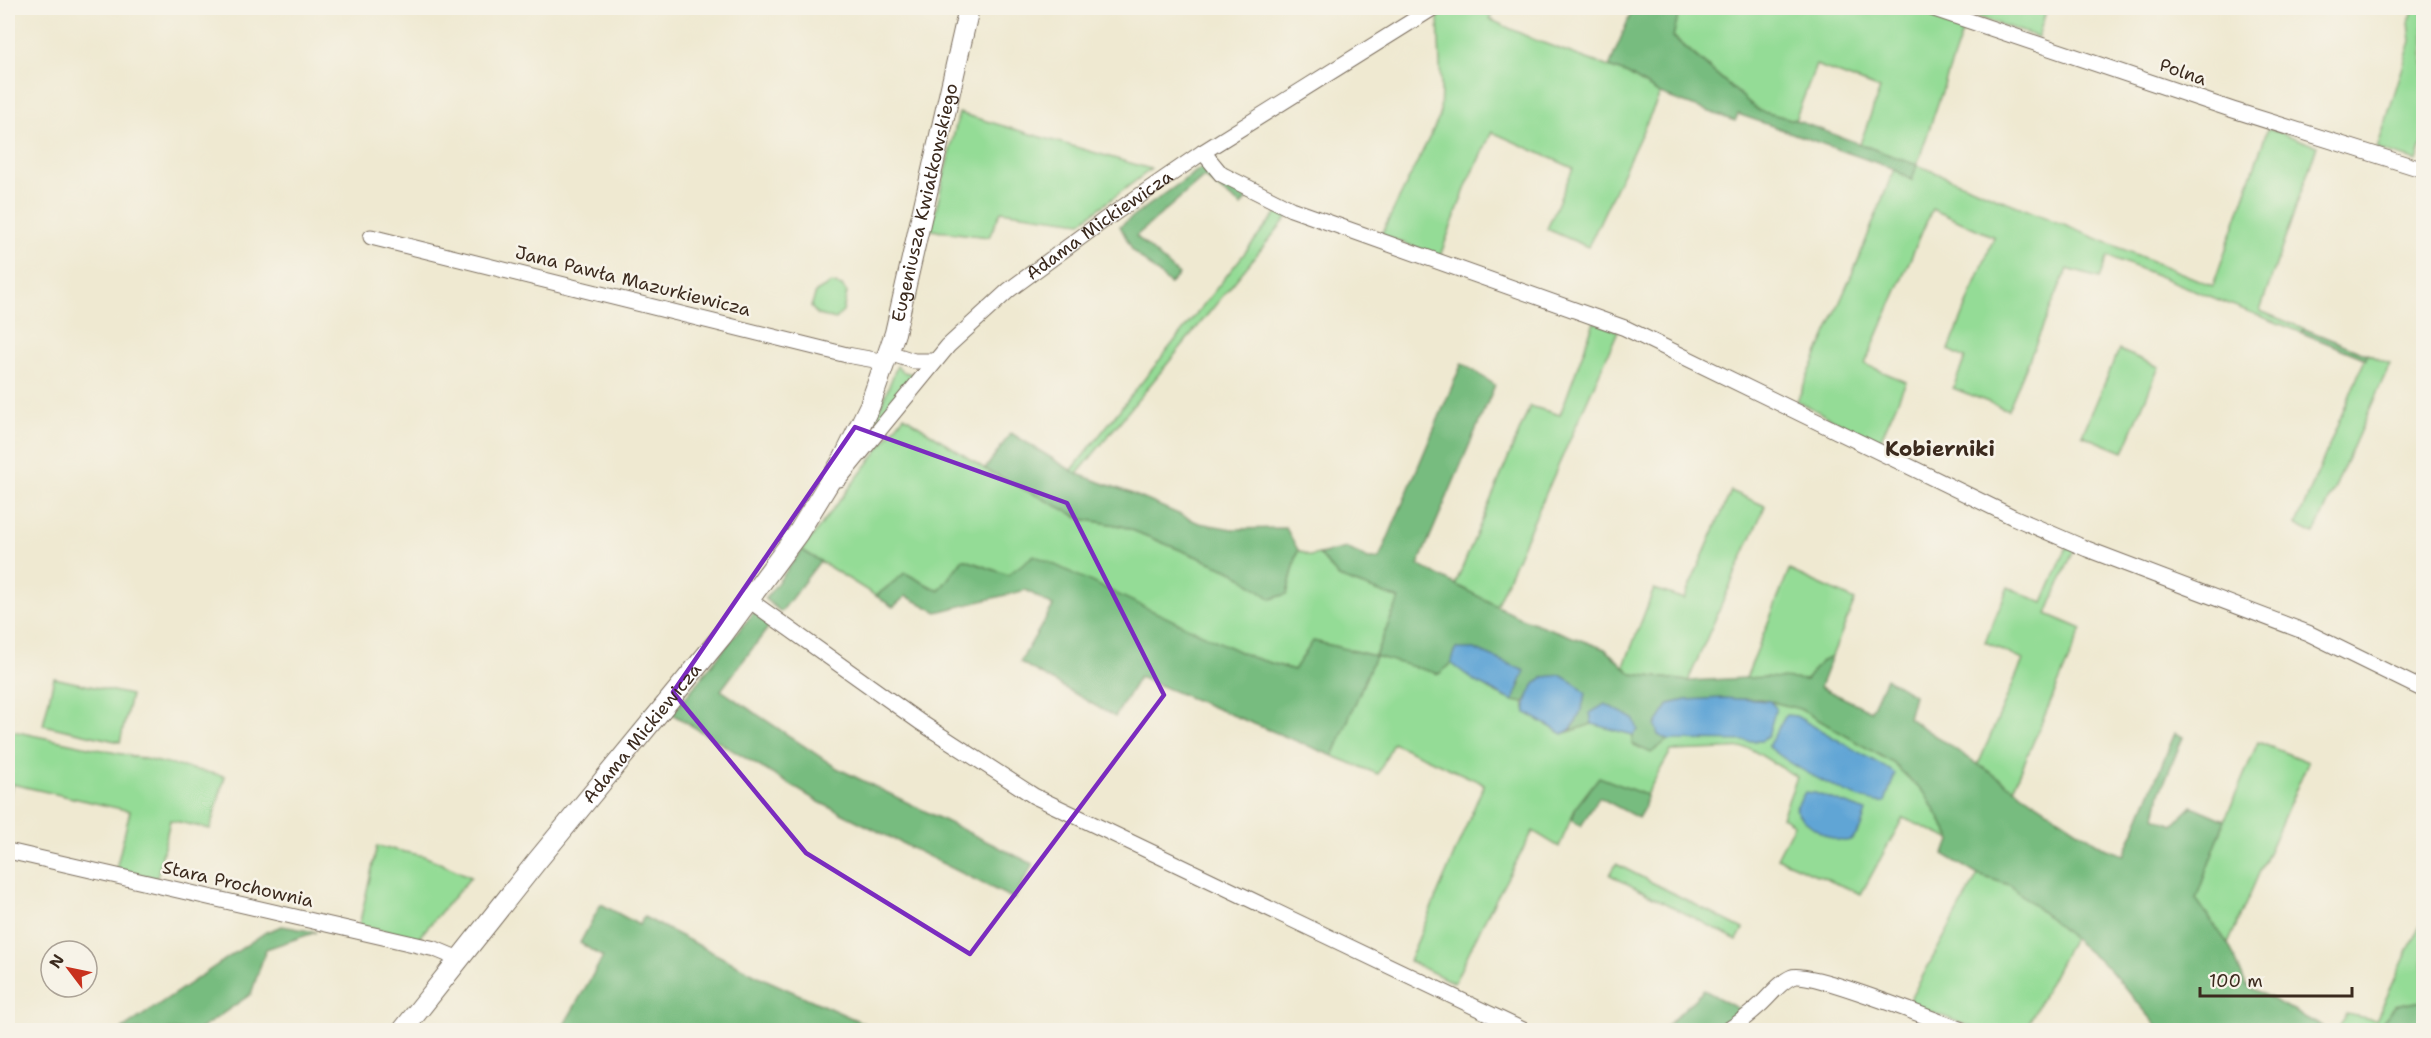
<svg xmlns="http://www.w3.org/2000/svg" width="2431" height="1038" font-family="'Shantell Sans',sans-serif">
  <rect width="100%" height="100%" fill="#f7f3e8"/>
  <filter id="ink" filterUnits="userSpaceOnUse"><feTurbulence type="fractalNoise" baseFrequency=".0167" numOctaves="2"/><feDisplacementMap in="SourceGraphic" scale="12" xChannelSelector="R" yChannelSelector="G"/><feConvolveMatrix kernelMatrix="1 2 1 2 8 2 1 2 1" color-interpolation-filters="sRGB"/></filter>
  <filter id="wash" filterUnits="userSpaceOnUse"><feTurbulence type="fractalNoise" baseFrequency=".008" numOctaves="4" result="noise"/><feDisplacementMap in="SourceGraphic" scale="24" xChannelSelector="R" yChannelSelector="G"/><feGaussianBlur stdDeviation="1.35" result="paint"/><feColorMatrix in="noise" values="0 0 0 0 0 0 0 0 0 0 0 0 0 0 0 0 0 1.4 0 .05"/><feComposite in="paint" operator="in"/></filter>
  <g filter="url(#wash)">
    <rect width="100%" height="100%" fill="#efe9d1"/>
    <g fill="#94dc96" stroke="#68835a" stroke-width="1.5">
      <polygon points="1454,8 1496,8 1489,19 1535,40 1628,74 1660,94 1588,247 1547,229 1573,168 1492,132 1467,184 1440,256 1381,235 1440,116 1441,88 1438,17"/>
      <polygon points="1680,8 1911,8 1964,27 1917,165 2213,286 2268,128 2317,146 2260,311 2305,329 2300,332 2108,256 2099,278 2067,269 2008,410 1953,388 1965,358 1949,350 1994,237 1932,209 1865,364 1906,382 1879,443 1797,401 1859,258 1894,169 1912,180 1916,165 1860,144 1880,89 1816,65 1795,120 1759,111 1673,36"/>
      <polygon points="1951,8 2047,8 2038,37"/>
      <polygon points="2414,8 2423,8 2424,138 2417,161 2377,149 2411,41 2409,22"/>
      <polygon points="959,113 1151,169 1081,222 1001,211 989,237 931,230"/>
      <polygon points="1279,210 1290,214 1077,474 1071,471"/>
      <polygon points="831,283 842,286 847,293 843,311 836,319 818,315 811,307 816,292"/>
      <polygon points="1594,322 1618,331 1496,606 1455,585 1530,406 1560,415"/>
      <polygon points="2119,350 2159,367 2123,452 2082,435"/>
      <polygon points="2367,354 2390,364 2314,534 2296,525"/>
      <polygon points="897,366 904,372 916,375 873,426"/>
      <path d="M904 416 985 469 1082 519 1122 526 1234 572 1271 599 1287 594 1298 550 1310 556 1319 554 1339 577 1399 599 1375 655 1439 674 1451 663C1473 679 1498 699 1524 703L1526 713 1563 734 1592 724 1633 735 1632 744 1667 739 1761 699 1800 709 1893 763 1926 795 1952 840 1903 818 1861 894 1777 858 1794 824 1782 817 1797 777 1749 748 1671 751 1646 795 1599 778 1576 807 1559 847 1533 831 1484 921 1454 983 1409 961 1484 784 1393 743 1378 774 1333 756 1375 656 1314 641 1294 670 1251 657 1172 621 1008 575 963 559 939 591 905 573 876 596 802 550Z"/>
      <polygon points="1731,491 1765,506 1688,681 1632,674 1624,666 1654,589 1684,599"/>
      <polygon points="2067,547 2074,549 2047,614 2082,629 2013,789 1978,765 2023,660 1985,642 2008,587 2043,603"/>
      <polygon points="1789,570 1855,600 1832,656 1821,661 1806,680 1746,678"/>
      <polygon points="54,678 131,695 120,742 43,725"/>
      <polygon points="8,730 225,776 210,829 170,820 157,878 116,869 130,811 12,784 8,801"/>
      <polygon points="2258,742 2308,762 2228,944 2196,899 2225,820"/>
      <polygon points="377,846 424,856 471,877 420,936 422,939 359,926"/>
      <polygon points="1616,864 1743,929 1737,940 1610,875"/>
      <polygon points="1978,875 2010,885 2073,938 2025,1030 1979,1030 1908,1003"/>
      <polygon points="2423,918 2423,1001 2395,1006 2376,1030 2338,1030 2346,1014 2376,1020"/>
    </g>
    <g fill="#77bc7f" stroke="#59734e" stroke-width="1.5">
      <polygon points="1633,8 1680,8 1673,37 1759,111 1795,120 1917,165 1912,180 1894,169 1738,114 1735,121 1660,94 1628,74 1609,67"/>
      <polygon points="1208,163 1250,194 1241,206 1204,177 1136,236 1179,275 1170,284 1133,251 1120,226"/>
      <polygon points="2305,329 2367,354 2366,359 2300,332"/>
      <polygon points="1462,363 1495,385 1418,565 1518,617 1605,649 1632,674 1688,681 1766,677 1806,680 1821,661 1832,656 1820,687 1871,711 1886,678 1914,695 1908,718 2106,849 2124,855 2175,733 2183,737 2160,793 2155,817 2173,825 2192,806 2225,820 2196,899 2230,947 2246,985 2328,1030 2161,1030 2109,969 2010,885 1978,875 1943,854 1952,840 1926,795 1893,763 1800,709 1761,699 1686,700 1669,704 1658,735 1668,740 1651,753 1632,744 1633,735 1638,730 1591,713 1592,724 1571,731 1580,713 1535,685 1524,703 1513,701 1521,684 1456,649 1451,663 1439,674 1375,656 1333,756 1139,677 1115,717 1020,662 1053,606 1026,590 937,612 906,596 893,607 876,596 905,573 939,591 963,559 1008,575 1034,555 1251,657 1294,670 1313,641 1375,656 1399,599 1339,577 1319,554 1347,548 1368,559 1379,559"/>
      <polygon points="1011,433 1077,474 1128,492 1199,523 1232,529 1286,528 1298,550 1287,594 1271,599 1234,572 1122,526 1082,519 985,469"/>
      <polygon points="802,550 820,561 781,612 765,599"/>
      <polygon points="754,612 771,624 721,690 837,768 1033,864 1014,899 819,802 672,714"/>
      <polygon points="1599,777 1646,795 1645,806 1638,818 1599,797 1581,826 1572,820 1576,807"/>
      <polygon points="601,904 639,925 644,917 762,978 863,1023 860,1030 561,1030 603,957 580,943"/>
      <polygon points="282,926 316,932 266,949 251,994 199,1030 121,1030 266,932"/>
      <polygon points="1704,990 1746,1013 1720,1030 1662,1030"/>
      <polygon points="2423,1001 2423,1030 2376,1030 2395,1006"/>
    </g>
    <g fill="#60a5d5" stroke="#4e687a" stroke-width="1.5">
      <polygon points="1456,649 1474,649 1525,671 1513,701 1476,682 1451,663"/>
      <path d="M1560 675 1577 685 1586 694C1581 709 1578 728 1563 734L1526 713C1524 701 1532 683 1544 677 1548 676 1555 676 1560 675Z"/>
      <polygon points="1723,698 1770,701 1776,708 1768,736 1761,741 1668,740 1658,735 1655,725 1669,704 1686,700"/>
      <polygon points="1605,704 1634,719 1638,730 1633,735 1592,724 1590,713"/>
      <path d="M1786 715 1796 716 1890 770 1895 774 1885 802C1859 805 1788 764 1768 746Z"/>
      <path d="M1805 792 1815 793 1866 811C1863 821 1860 835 1850 840 1835 846 1802 822 1795 809Z"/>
    </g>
  </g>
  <g filter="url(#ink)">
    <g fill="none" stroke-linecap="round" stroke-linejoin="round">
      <g stroke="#7a6d5d" stroke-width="17">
        <g id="minor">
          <polyline points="1931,8 2233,110 2424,170"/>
          <polyline points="1203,152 1221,174 1291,209 1625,328 2013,517 2087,549 2308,633 2424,690"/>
          <polyline points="371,237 847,355 886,362"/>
          <polyline points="889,353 914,361 935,361"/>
          <path id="s1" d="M839 479 948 346 1009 290 1103 221 1203 152 1433 8"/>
          <polyline points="749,600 920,722 1034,796 1523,1030"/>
          <polyline points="8,851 435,949 459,959"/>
          <path d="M1728 1030C1739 1023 1750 1014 1760 1005 1770 996 1780 982 1792 977 1809 970 1937 1021 1962 1030"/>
        </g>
      </g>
      <g stroke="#7a6d5d" stroke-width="22">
        <g id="major">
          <path id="s2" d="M403 1030 537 861 722 636 798 533 844 458 870 405 895 333 969 8"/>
        </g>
      </g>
      <use href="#minor" stroke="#fff" stroke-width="15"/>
      <use href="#major" stroke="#fff" stroke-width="20"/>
    </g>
  </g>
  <path fill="none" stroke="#7b2cbf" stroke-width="4.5" stroke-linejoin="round" d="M855 427 1067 503 1164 695 970 954 806 853 673 692Z"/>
  <g text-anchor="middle" stroke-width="5" stroke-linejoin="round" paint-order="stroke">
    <g font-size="18" fill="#3b2a1e" stroke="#f7f3e8">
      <text transform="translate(2183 72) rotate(19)" y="6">Polna</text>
      <text dy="6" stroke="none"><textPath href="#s2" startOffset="992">Eugeniusza Kwiatkowskiego</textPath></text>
      <text dy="6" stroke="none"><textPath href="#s1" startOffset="366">Adama Mickiewicza</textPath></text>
      <text transform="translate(633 281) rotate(14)" y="6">Jana Pawła Mazurkiewicza</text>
      <text dy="6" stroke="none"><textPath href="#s2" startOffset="381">Adama Mickiewicza</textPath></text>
      <text transform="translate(238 884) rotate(13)" y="6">Stara Prochownia</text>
    </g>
    <g font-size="21" font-weight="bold" fill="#3b2a1e" stroke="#f7f3e8">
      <text x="1940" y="456">Kobierniki</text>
    </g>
  </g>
  <rect width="2431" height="1038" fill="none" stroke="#f7f3e8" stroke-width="30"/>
  <g transform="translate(69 969) rotate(302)"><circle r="28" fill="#f7f3e8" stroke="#aca397" stroke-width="1.5"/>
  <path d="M0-4.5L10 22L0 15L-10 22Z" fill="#c8321e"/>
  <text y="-9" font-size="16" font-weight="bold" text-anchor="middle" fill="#3b2a1e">N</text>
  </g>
  <path d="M2200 987v9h152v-9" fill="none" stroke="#3b2a1e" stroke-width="3"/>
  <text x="2209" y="987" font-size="18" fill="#3b2a1e" stroke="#f7f3e8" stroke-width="4.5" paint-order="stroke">100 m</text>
</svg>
